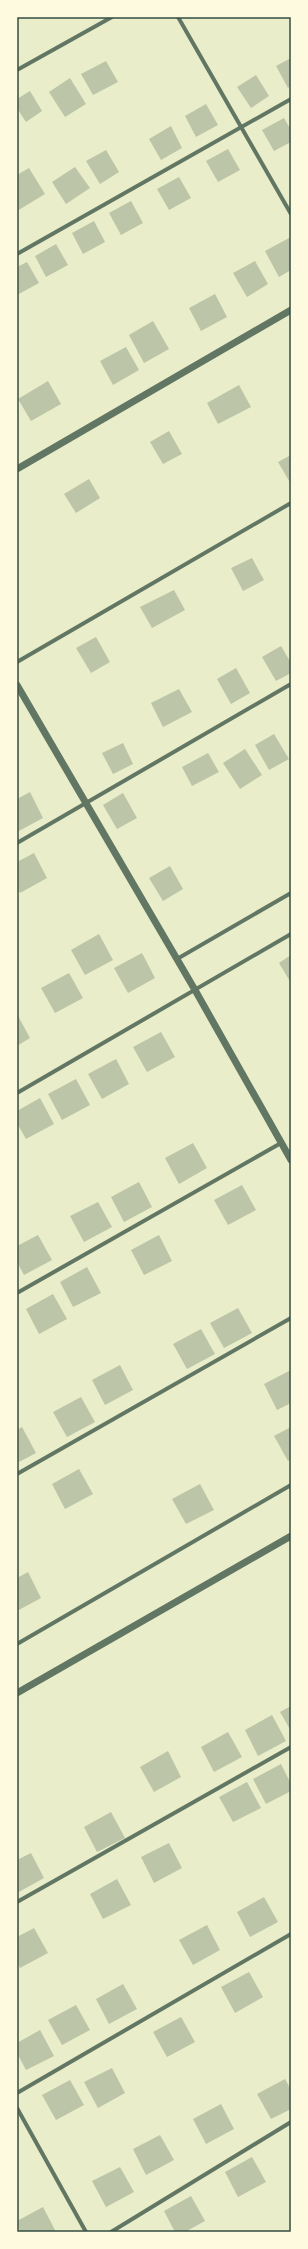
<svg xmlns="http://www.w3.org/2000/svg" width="308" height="2249" font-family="'PT Sans Narrow',sans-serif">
  <rect width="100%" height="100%" fill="#e9edc9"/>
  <g fill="#bcc5a7">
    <polygon points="291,58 291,86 288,88 276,66"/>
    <polygon points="106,61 118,82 93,95 81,74"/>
    <polygon points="256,75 269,96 251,108 237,87"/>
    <polygon points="70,78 86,104 65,117 49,92"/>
    <polygon points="30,91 42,111 26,122 17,108 17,99"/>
    <polygon points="206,104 218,125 196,137 185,116"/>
    <polygon points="284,118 291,130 291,142 274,151 262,130"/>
    <polygon points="171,126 182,148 161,160 149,139"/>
    <polygon points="228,149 240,170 218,182 206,161"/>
    <polygon points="106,150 119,172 100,184 86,161"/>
    <polygon points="75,167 90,188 66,204 52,182"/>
    <polygon points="29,168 45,194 17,211 17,175"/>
    <polygon points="179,177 191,198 169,210 157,189"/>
    <polygon points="131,201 143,223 121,235 109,213"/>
    <polygon points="94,221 105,242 83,254 72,233"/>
    <polygon points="291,237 291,270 279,277 265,251"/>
    <polygon points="56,244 68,265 46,277 35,256"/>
    <polygon points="255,261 268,284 247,297 233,273"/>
    <polygon points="27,262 39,283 17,295 17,267"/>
    <polygon points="215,294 227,317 201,331 189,308"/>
    <polygon points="153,321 169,349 144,363 129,335"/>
    <polygon points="126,347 139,370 113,385 100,361"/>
    <polygon points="48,381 61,404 31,421 18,399"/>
    <polygon points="239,385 251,407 218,424 207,403"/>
    <polygon points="169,431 182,454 163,464 150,442"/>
    <polygon points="291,455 291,484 278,462"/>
    <polygon points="89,479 100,498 76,513 64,494"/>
    <polygon points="252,558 264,580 243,591 231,568"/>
    <polygon points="174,590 185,610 152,628 140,607"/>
    <polygon points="96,637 110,662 91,673 76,648"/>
    <polygon points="281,646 291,663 291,673 276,681 262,657"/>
    <polygon points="236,668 250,693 231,704 217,679"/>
    <polygon points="179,689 192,712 163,727 151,703"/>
    <polygon points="274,734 289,759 269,770 255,745"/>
    <polygon points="123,743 133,764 113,774 102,753"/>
    <polygon points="245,749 262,775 240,789 223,763"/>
    <polygon points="208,753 219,772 192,786 182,767"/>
    <polygon points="30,792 43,818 17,832 17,799"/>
    <polygon points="123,793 137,818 117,829 103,805"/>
    <polygon points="34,853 47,878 20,893 17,888 17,862"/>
    <polygon points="170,866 183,889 163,901 149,878"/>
    <polygon points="99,934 113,960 85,975 71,950"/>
    <polygon points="142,953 155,978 128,993 114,968"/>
    <polygon points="291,955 291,983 279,963"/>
    <polygon points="69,973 83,998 55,1013 41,988"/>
    <polygon points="17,1014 30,1038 17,1046"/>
    <polygon points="161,1032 175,1057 147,1072 133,1047"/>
    <polygon points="116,1059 129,1084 102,1099 88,1074"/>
    <polygon points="76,1079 90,1105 62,1120 48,1094"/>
    <polygon points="40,1098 54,1124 26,1139 17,1123 17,1111"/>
    <polygon points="193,1143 207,1168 179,1184 165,1158"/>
    <polygon points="139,1182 152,1207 124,1222 111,1197"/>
    <polygon points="242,1185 256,1210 228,1225 214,1200"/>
    <polygon points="98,1202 112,1227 84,1242 70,1216"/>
    <polygon points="38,1235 52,1260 24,1275 17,1262 17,1246"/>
    <polygon points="159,1235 172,1261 144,1275 131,1250"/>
    <polygon points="87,1267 101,1293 73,1307 60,1282"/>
    <polygon points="53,1294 67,1319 39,1334 26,1309"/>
    <polygon points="238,1308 252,1333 224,1348 210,1323"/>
    <polygon points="201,1329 215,1354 187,1369 173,1344"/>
    <polygon points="120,1365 133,1390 105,1405 92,1380"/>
    <polygon points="291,1370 291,1403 277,1410 264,1384"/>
    <polygon points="81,1397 95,1422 67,1437 53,1412"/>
    <polygon points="22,1427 36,1453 17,1463 17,1430"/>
    <polygon points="291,1427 291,1459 288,1461 274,1436"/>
    <polygon points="79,1469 93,1494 65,1509 52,1484"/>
    <polygon points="200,1484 214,1510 186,1524 172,1499"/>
    <polygon points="28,1572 41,1598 17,1611 17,1578"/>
    <polygon points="291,1706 291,1731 280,1712"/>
    <polygon points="272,1715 286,1741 258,1756 245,1730"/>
    <polygon points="228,1732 242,1757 214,1772 201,1747"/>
    <polygon points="168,1751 181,1777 154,1792 140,1767"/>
    <polygon points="281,1764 291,1784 291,1791 266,1804 253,1779"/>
    <polygon points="247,1782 261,1808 233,1822 219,1797"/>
    <polygon points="111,1812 125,1838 97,1852 84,1827"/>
    <polygon points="169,1843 182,1868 154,1883 141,1857"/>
    <polygon points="31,1853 44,1878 17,1893 17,1860"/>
    <polygon points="117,1879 131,1905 103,1919 90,1894"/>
    <polygon points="264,1897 278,1922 250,1937 237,1912"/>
    <polygon points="207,1925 220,1950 193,1965 179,1940"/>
    <polygon points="34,1928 48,1953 20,1968 17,1962 17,1937"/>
    <polygon points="249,1972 263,1997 235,2013 221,1987"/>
    <polygon points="123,1984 137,2009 109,2024 96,1999"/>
    <polygon points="76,2005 90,2030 62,2045 48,2020"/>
    <polygon points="181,2017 195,2042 167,2057 153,2032"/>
    <polygon points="40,2030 54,2056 26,2070 17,2053 17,2043"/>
    <polygon points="112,2068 125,2093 98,2108 84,2082"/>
    <polygon points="285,2079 291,2090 291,2109 271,2119 257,2094"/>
    <polygon points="70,2080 84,2105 56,2120 42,2095"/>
    <polygon points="221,2104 234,2129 206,2144 193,2119"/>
    <polygon points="160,2135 174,2160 146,2175 133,2149"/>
    <polygon points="252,2157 266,2182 238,2197 225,2172"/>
    <polygon points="120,2167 134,2192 106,2207 92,2181"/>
    <polygon points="191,2196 205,2221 185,2232 175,2232 164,2211"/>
    <polygon points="43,2207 56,2232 20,2232 17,2221"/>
  </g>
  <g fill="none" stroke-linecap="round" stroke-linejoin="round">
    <g stroke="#617663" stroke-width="4">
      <polyline points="178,17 291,214"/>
      <polyline points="17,70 112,17"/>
      <polyline points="17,254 291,99"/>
      <polyline points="17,662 291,503"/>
      <polyline points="17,843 291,684"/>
      <polyline points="177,959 291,893"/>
      <polyline points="17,1093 291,934"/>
      <polyline points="17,1293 281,1143"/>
      <polyline points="17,1474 291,1318"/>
      <polyline points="17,1644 291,1485"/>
      <polyline points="17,1902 291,1747"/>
      <polyline points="17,2093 291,1934"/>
      <polyline points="17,2108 86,2232"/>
      <polyline points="111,2232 291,2122"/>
    </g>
    <g stroke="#617663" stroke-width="7">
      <polyline points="17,469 291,310"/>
      <polyline points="17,685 195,990 291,1160"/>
      <polyline points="17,1693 291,1536"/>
    </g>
  </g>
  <rect width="308" height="2249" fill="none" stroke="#fefae0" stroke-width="36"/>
  <rect x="18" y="18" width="272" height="2213" fill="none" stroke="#344e41" stroke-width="1.5"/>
</svg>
